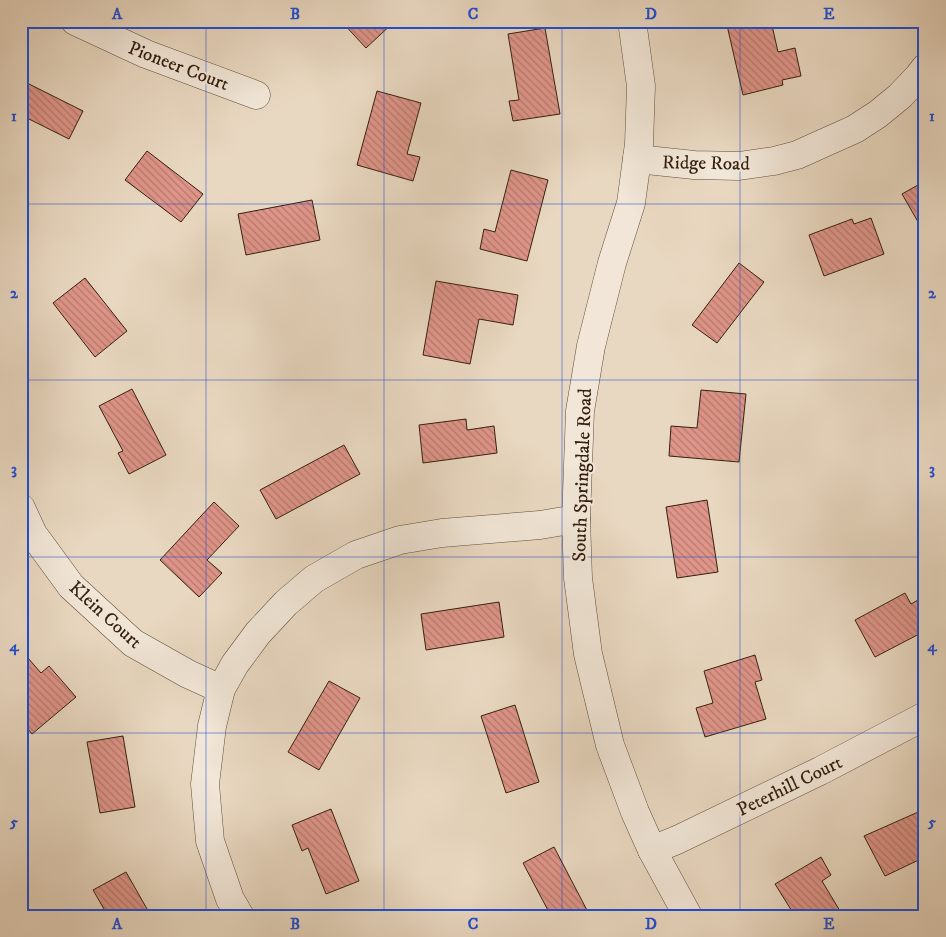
<svg xmlns="http://www.w3.org/2000/svg" width="946" height="937" font-family="'IM FELL DW Pica',serif">
  <defs>
    <pattern id="building-back-hatch" width="6" height="6" patternUnits="userSpaceOnUse" patternTransform="scale(1.25)"><rect width="6" height="6" fill="#df9589"/><path d="M-1 5l2 2M0 0l6 6M5-1l2 2" fill="none" stroke="#b6796e"/></pattern>
  </defs>
  <rect width="100%" height="100%" fill="#e9d8c1"/>
  <filter id="stains"><feTurbulence type="fractalNoise" baseFrequency=".004" numOctaves="4"/><feColorMatrix values="0 0 0 0 .2 0 0 0 0 .09 0 0 0 0 .02 0 0 0 .5 -.17"/></filter>
  <radialGradient id="worn" r=".72"><stop offset=".6" stop-color="#630" stop-opacity="0"/><stop offset="1" stop-color="#630" stop-opacity=".3"/></radialGradient>
  <g fill="url(#building-back-hatch)" stroke="#34200f">
    <polygon points="341,21 395,21 366,48"/>
    <polygon points="726,21 771,21 778,52 795,48 801,76 782,80 783,85 743,95"/>
    <polygon points="545,28 560,114 513,121 509,101 519,100 508,34"/>
    <polygon points="21,80 83,111 69,139 21,115"/>
    <polygon points="377,91 421,103 407,154 420,157 413,181 357,165"/>
    <polygon points="147,151 203,194 181,222 125,180"/>
    <polygon points="511,170 548,180 527,261 480,249 484,229 495,232"/>
    <polygon points="925,181 925,234 902,194"/>
    <polygon points="312,200 320,240 246,255 238,214"/>
    <polygon points="871,218 884,254 824,276 809,235 852,219 854,224"/>
    <polygon points="739,263 764,282 717,343 692,325"/>
    <polygon points="85,278 127,331 95,357 53,303"/>
    <polygon points="436,281 518,295 513,325 479,319 470,364 423,355"/>
    <polygon points="132,389 166,455 129,474 118,453 123,451 99,406"/>
    <polygon points="701,390 746,394 739,462 669,456 671,426 697,428"/>
    <polygon points="466,419 467,430 494,426 497,453 423,463 419,425"/>
    <polygon points="344,445 360,474 276,519 260,490"/>
    <polygon points="707,500 718,572 677,578 666,507"/>
    <polygon points="214,502 239,526 207,560 222,573 199,597 160,560"/>
    <polygon points="905,593 911,604 925,596 925,631 875,657 855,620"/>
    <polygon points="499,602 504,637 426,650 421,614"/>
    <polygon points="21,650 41,673 49,666 76,697 32,734 21,721"/>
    <polygon points="755,655 762,680 755,682 766,719 705,737 696,708 713,703 704,671"/>
    <polygon points="329,681 360,698 319,770 288,752"/>
    <polygon points="515,705 539,782 506,793 481,716"/>
    <polygon points="123,736 135,807 100,813 87,742"/>
    <polygon points="331,809 359,881 326,894 308,848 302,851 292,825"/>
    <polygon points="925,809 925,857 885,876 864,836"/>
    <polygon points="554,847 590,916 551,916 523,863"/>
    <polygon points="821,857 831,875 822,881 843,916 795,916 775,884"/>
    <polygon points="126,872 151,916 108,916 93,890"/>
  </g>
  <g fill="none" stroke-linecap="round" stroke-linejoin="round">
    <g stroke="#614e3c" stroke-width="29">
      <g id="street">
        <polyline points="75,21 146,54 256,95"/>
        <polyline points="632,21 641,86 639,144 631,203 612,263 591,346 580,411 576,519 578,578 588,654 610,745 635,812 652,850 688,916"/>
        <polyline points="637,159 694,165 739,166 774,161 797,155 855,129 878,114 900,96 918,77 925,68"/>
        <polyline points="21,508 33,534 71,586 133,643 188,674 221,689"/>
        <polyline points="652,850 677,840 820,771 925,716"/>
        <polyline points="240,916 230,899 210,841 205,784 212,726 221,689 235,664 258,633 286,603 314,579 356,555 400,540 442,533 540,525 576,519"/>
      </g>
    </g>
    <use href="#street" stroke="#f1e6d7" stroke-width="28"/>
  </g>
  <path fill="none" stroke="#1d4ed8" stroke-width="1" stroke-opacity="0.55" d="M206 21V916M384 21V916M562 21V916M740 21V916M21 204H925M21 380H925M21 557H925M21 733H925"/>
  <g text-anchor="middle" stroke-width="4" stroke-linejoin="round" paint-order="stroke">
    <g font-size="19" fill="#34200f" stroke="#f1e6d7">
      <text transform="translate(179 65) rotate(21)" y="7">Pioneer Court</text>
      <text transform="translate(706 162) rotate(1)" y="7">Ridge Road</text>
      <text transform="translate(581 475) rotate(-88)" y="7">South Springdale Road</text>
      <text transform="translate(106 614) rotate(42)" y="7">Klein Court</text>
      <text transform="translate(789 785) rotate(-26)" y="7">Peterhill Court</text>
    </g>
  </g>
  <rect width="946" height="937" fill="none" stroke="#e9d8c1" stroke-width="55"/>
  <rect x="28" y="28" width="890" height="882" fill="none" stroke="#1d4ed8" stroke-width="2"/>
  <g font-size="16" text-anchor="middle" font-weight="bold" fill="#1d4ed8">
    <text x="117" y="19">A</text>
    <text x="295" y="19">B</text>
    <text x="473" y="19">C</text>
    <text x="651" y="19">D</text>
    <text x="829" y="19">E</text>
    <text x="14" y="121">1</text>
    <text x="932" y="121">1</text>
    <text x="14" y="298">2</text>
    <text x="932" y="298">2</text>
    <text x="14" y="474">3</text>
    <text x="932" y="474">3</text>
    <text x="14" y="651">4</text>
    <text x="932" y="651">4</text>
    <text x="14" y="827">5</text>
    <text x="932" y="827">5</text>
    <text x="117" y="929">A</text>
    <text x="295" y="929">B</text>
    <text x="473" y="929">C</text>
    <text x="651" y="929">D</text>
    <text x="829" y="929">E</text>
  </g>
  <rect width="100%" height="100%" filter="url(#stains)"/>
  <rect width="100%" height="100%" fill="url(#worn)"/>
</svg>
